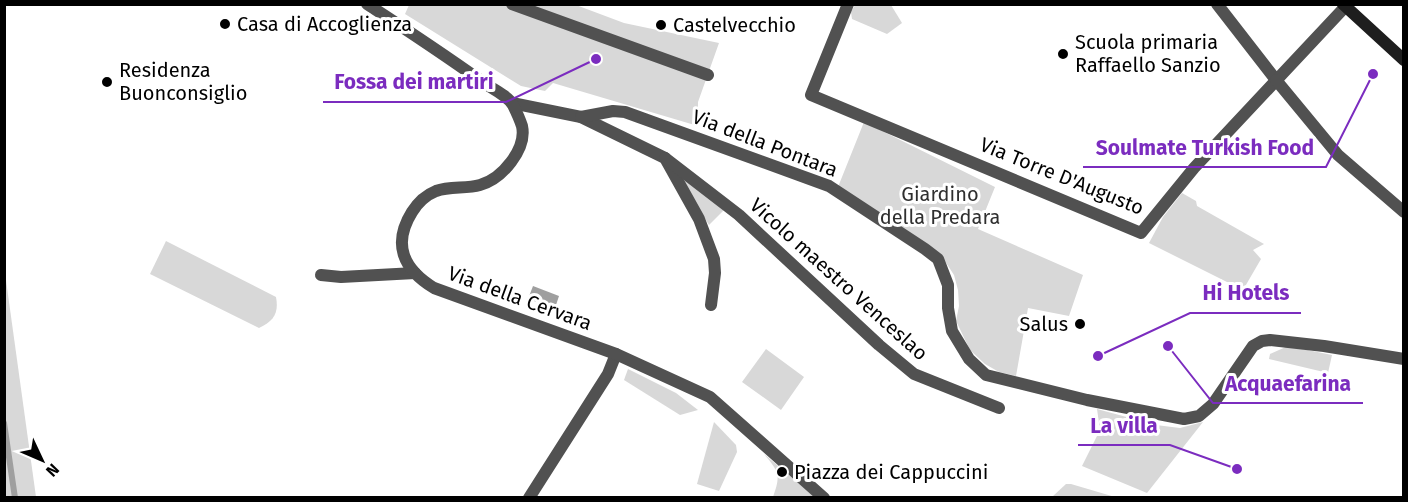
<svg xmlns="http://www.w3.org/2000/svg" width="1408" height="502" font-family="'Fira Sans',sans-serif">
  <rect width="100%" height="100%" fill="#fff"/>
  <g fill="#d8d8d8">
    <polygon points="409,5 576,5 624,23 719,43 698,102 698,126 553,83 545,91 521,86 405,14"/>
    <polygon points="855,5 891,5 902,23 887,34 852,19 851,12"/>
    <polygon points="864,122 995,187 978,229 1083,275 1069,316 1028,308 1016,376 999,372 985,364 970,350 956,321 959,306 958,290 954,275 941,255 838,187"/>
    <polygon points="686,180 725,209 709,225 683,183"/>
    <polygon points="1182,193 1196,201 1197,206 1264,244 1253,250 1261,259 1243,290 1149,243 1163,217"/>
    <path d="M166 241 276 297C279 313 274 321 259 328L150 274Z"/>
    <polygon points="5,273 36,497 5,497"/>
    <polygon points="1288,346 1332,355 1328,373 1269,359 1270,354"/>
    <polygon points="766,349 804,377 781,410 742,382"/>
    <polygon points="628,369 676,393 698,410 680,415 624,380"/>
    <polygon points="1097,409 1156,425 1180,428 1203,422 1147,493 1082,466 1100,430"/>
    <polygon points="714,422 736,445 737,452 719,491 697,484"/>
    <path d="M764 454 815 497H773C781 475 779 472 764 454Z"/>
    <polygon points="1066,484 1071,484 1115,497 1052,497"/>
  </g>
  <polygon fill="#9f9f9f" points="533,286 559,296 555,308 528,299"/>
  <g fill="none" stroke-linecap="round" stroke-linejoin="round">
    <polyline stroke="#9f9f9f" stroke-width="6" points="4,423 15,498"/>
    <g stroke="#515151" stroke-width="12">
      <polyline points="512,4 708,75"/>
      <polyline points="1217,4 1276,80"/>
    </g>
    <g stroke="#515151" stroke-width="12">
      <polyline points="848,4 811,95 1141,233 1194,168 1345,7"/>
      <polyline points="1276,80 1338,155 1404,212"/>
      <polyline points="512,103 581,117 665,158 699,219 714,259 715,273 711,305"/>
      <polyline points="581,117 613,111 625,112 829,186 925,249 938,259 948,285 948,308 952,331 969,359 986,375 1087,400 1184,419 1199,416 1213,404 1253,346 1262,341 1270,340 1324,346 1404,359"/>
      <polyline points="665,158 739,215 879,345 914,374 999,408"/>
      <polyline points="321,275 341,277 415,273"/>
      <polyline points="529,498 608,374 616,354"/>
    </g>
    <path stroke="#515151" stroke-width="12" d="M367 4C407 30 446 56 484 83 493 89 508 96 513 105 516 111 520 120 522 126 527 149 502 179 480 185 466 189 450 186 436 191 426 195 417 204 412 212 392 244 403 269 434 288L616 354 710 397 824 498"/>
    <polyline stroke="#1e1e1e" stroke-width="12" points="1343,4 1404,60"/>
  </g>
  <g fill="#000" stroke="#fff" stroke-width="2">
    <circle cx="225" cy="24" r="6"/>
    <circle cx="661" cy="25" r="6"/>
    <circle cx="1063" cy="54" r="6"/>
    <circle cx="107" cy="82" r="6"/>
    <circle cx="1080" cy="324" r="6"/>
    <circle cx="782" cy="472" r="6"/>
  </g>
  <g text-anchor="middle" stroke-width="6" stroke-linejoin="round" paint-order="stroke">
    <g font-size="20" fill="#000" stroke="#fff" text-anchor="start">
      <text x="237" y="31">Casa di Accoglienza</text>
      <text x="673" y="32">Castelvecchio</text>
      <text x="1075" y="49">Scuola primaria<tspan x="1075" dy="23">Raffaello Sanzio</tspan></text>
      <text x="119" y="77">Residenza<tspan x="119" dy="23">Buonconsiglio</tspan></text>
      <text x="1068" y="331" text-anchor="end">Salus</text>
      <text x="794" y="479">Piazza dei Cappuccini</text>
    </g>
    <g font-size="20" fill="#000" stroke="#fff">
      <text transform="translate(765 143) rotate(21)" y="7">Via della Pontara</text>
      <text transform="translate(1062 176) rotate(22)" y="7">Via Torre D'Augusto</text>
      <text transform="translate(839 279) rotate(42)" y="7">Vicolo maestro Venceslao</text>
      <text transform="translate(520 298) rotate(20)" y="7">Via della Cervara</text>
    </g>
    <g font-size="20" fill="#2f2f2f" stroke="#fff">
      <text x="940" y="201">Giardino<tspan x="940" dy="23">della Predara</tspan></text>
    </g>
  </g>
  <path fill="none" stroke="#7b2cbf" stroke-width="2" d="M596 59L506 102H323M1373 74L1326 167H1083M1098 356L1190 313H1301M1168 346L1213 403H1363M1237 469L1170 445H1078"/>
  <g fill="#7b2cbf" stroke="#fff" stroke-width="2">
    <circle cx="596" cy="59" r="6"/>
    <circle cx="1373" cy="74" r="6"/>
    <circle cx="1098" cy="356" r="6"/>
    <circle cx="1168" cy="346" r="6"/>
    <circle cx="1237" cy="469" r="6"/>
  </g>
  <g font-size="21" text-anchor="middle" font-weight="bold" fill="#7b2cbf" stroke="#fff" stroke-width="6" stroke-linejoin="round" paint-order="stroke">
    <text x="414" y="89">Fossa dei martiri</text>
    <text x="1205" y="155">Soulmate Turkish Food</text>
    <text x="1246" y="300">Hi Hotels</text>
    <text x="1288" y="391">Acquaefarina</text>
    <text x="1124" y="433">La villa</text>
  </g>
  <rect width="1408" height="502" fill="none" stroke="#000000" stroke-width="12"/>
  <g transform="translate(42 460) rotate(134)" stroke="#ffffff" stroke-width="4.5" paint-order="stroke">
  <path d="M0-4.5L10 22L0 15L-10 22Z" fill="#000000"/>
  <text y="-9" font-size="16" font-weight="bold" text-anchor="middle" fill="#000000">N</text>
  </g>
</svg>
